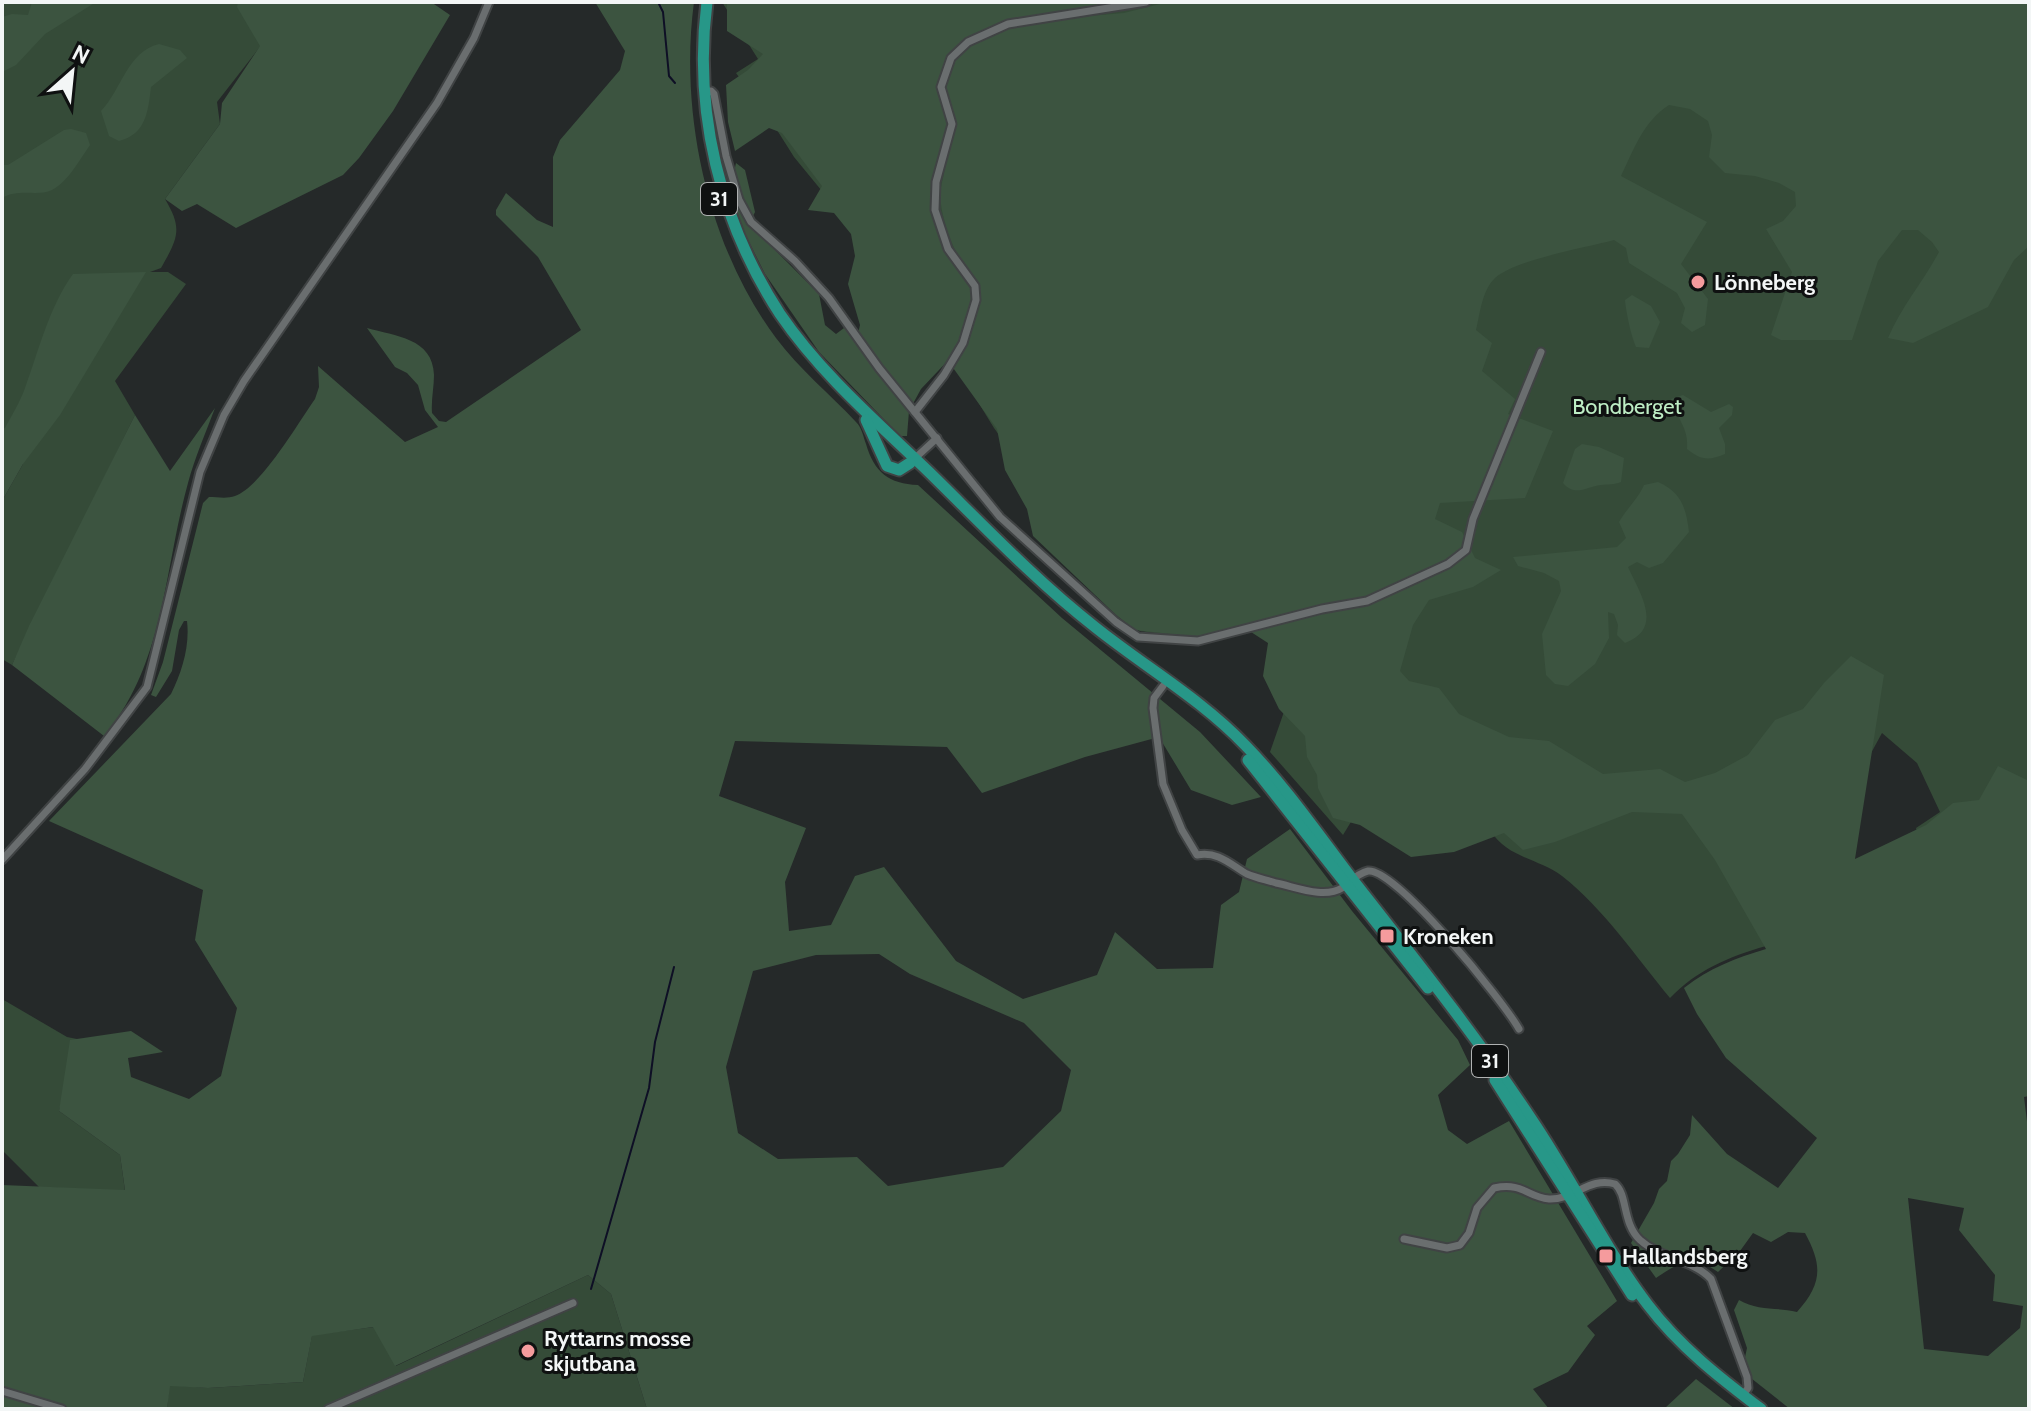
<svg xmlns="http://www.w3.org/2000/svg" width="2031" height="1411" font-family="Cabin,sans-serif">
  <rect width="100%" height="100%" fill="#252929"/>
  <g fill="#354b38">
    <path d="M2 2H295L217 102 220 124 165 199C183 229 178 238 161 268L150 272H168L186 284 115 381 135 415 12 665 2 659V501L23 464 2 432Z"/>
    <path d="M722 2H2029V1081L1932 881 1916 828 1940 812 1917 763 1882 733 1766 946C1728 957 1697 970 1670 998 1636 957 1604 909 1562 876 1538 858 1507 858 1490 830L1360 807 1343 835 1270 752 1286 706 1275 626 1168 635 1140 631 1108 606 1031 479 994 428 954 363 941 336 794 157 770 119 736 73 758 59Z"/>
    <polygon points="2,999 67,1037 77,1039 59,1111 120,1155 125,1191 39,1187 2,1150"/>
    <polygon points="588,1275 611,1294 647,1409 167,1409 169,1385 208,1388 303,1382 312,1335 374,1327 396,1366"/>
  </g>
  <g fill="#3c5440" fill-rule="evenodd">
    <polygon points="32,2 96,2 45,34 16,65 2,72 2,17 12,14 28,15"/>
    <polygon points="238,2 431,2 450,15 393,111 359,158 343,175 236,228 197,204 182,211 165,199 220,124 222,103 260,46 237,7"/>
    <path d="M595 2H694C679 114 708 247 776 338 799 369 830 394 856 422 862 428 863 436 866 444 874 472 889 484 918 485L1062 618 1200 732 1261 797 1232 805 1191 790 1159 737 1085 757 982 793 947 747 735 741 719 796 806 828 785 882 789 931 831 925 855 876 884 867 956 961 1023 999 1097 975 1115 932 1157 969 1213 968 1221 905 1239 892 1247 859 1290 829 1352 911 1458 1040 1470 1065 1438 1095 1448 1130 1467 1144 1509 1121 1617 1301 1587 1326 1595 1335 1568 1372 1533 1389 1549 1409H647L611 1294 588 1275 395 1366 373 1327 312 1336 303 1382 208 1388 170 1386 167 1409H2V1185L125 1190 120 1155 59 1111 70 1040 131 1031 163 1052 128 1058 131 1077 189 1099 221 1076 237 1008 195 940 203 890 49 821 171 694C182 672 190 646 187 621H184L179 630 172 671 156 697 151 695 163 662 203 503 209 497C217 497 227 499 235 496 261 487 298 423 315 399L319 387 318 366 405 442 438 427 425 410 418 385 407 373 395 367 367 328C395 336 433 338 434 375 434 388 431 400 432 413L439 421 446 422 581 330 538 257 496 215V210L506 193 537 220 553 227V157L560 140 620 70 625 51ZM879 954 910 974 1024 1023 1071 1070 1061 1111 1003 1167 888 1186 857 1157 778 1159 738 1133 726 1067 753 971 816 955Z"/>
    <polygon points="727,2 1127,2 1019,18 964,39 951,53 941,75 939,90 949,125 934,183 939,232 975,293 964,334 956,352 921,389 909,411 907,436 900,436 819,352 765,274 739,222 730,191 736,163 745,170 755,212 749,224 819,294 825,325 836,334 844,328 858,334 860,325 848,284 855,256 851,234 834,213 808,210 822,186 782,133 769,128 735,151 728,122 726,85 748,70 763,54 727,31"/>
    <path d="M1168 2H2029V246L2014 260 1988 307 1913 343 1888 338C1901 307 1923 282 1939 252L1932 242 1918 230H1902L1878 261 1852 340H1781L1771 335 1792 272 1766 229 1783 221 1796 206 1795 192 1779 183 1755 176 1725 173 1709 157 1712 135 1708 121 1690 109 1669 105C1643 122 1634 149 1621 176L1707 222 1681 264 1708 299 1705 325 1692 332 1681 323 1685 308 1677 293 1629 263 1626 248 1614 240C1585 248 1517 259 1495 278 1482 290 1480 314 1476 330L1492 343 1482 371 1515 399 1508 414 1553 431 1525 498 1440 503 1435 519 1462 532 1475 558 1501 570 1473 587 1429 600 1413 625 1400 671 1409 681 1439 688 1459 714 1509 737 1549 741 1603 774 1660 769 1685 782 1715 773 1748 755 1775 720 1803 709 1824 683 1851 656 1884 675 1855 859 1926 825 1953 803 1979 800 1998 766 2027 780 2029 779V1096L2024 1097 2029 1138V1409H1790L1742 1371 1747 1348 1734 1310 1739 1300C1757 1311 1777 1307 1797 1312 1822 1284 1823 1266 1805 1233L1788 1232 1771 1242 1753 1233 1740 1251 1718 1272C1692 1254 1680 1262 1656 1278L1631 1243 1654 1203 1659 1189 1667 1181 1671 1161 1678 1154 1690 1135 1692 1115 1727 1154 1778 1188 1817 1138 1726 1058 1697 1014 1684 988C1709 968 1736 958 1766 949L1715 860 1682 814 1632 812 1555 842 1523 850 1504 833 1454 852 1411 857 1360 825 1333 818 1318 788 1317 775 1307 757 1305 736 1279 709 1263 676 1268 643 1251 632 1198 637 1135 630 1116 615 1033 536 1027 509 1005 470 997 429 951 365C962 346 981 319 979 296 978 280 967 271 959 258 949 240 940 212 940 192L955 120 943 87 956 54 1010 26 1054 19 1124 13ZM1908 1198 1964 1208 1959 1230 1995 1275 1993 1301 2023 1306 2020 1328 1988 1356 1924 1349Z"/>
    <path d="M159 44 180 50 187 58 151 87C148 112 146 134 119 141L109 136 101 111C122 89 127 52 159 44Z"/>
    <path d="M71 129 86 133 90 145C80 159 68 182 52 190 38 197 19 188 2 198V165H8L64 130Z"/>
    <path d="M146 272 60 415 23 464 2 501V429L5 428C12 415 20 402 25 388 39 350 49 307 73 274Z"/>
    <path d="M1632 295 1651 306 1660 322 1649 348 1636 347C1631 336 1626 312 1625 300Z"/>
    <path d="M1683 395 1711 412 1729 404 1733 407 1732 415 1719 428 1725 444V454C1708 461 1701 460 1687 449 1689 427 1676 418 1671 399Z"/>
    <path d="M215 408C206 432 195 457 188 483 164 569 165 664 104 736L12 665 29 626 135 415 170 471Z"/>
    <path d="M1582 444 1599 447 1624 458 1621 482C1614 485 1608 484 1601 485 1586 487 1575 497 1563 483L1575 449Z"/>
    <path d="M1658 482C1681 492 1686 507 1689 532L1663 563 1649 568 1637 562 1628 567C1639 592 1665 628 1625 643L1617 635 1618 625 1614 614 1608 612 1609 638 1595 664 1568 686 1555 684 1546 675 1542 634 1561 591 1559 581 1544 573 1518 566 1513 557 1617 547 1626 538 1619 522C1627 508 1638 499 1644 485Z"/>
    <polygon points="1696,1379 1735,1409 1664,1409"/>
  </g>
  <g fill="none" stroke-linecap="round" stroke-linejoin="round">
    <g stroke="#0e0f25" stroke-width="2">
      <polyline points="658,2 663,12 669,76 675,83"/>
      <polyline points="591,1289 649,1088 655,1042 674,967"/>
    </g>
    <g stroke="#404344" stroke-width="11">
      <g id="minor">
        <polyline points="704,92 711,91 714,94 726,156 739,200 751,222 795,261 829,298 879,368 1000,517 1116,622 1138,637 1198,641 1322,609 1367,601 1448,564 1466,550 1473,519 1541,352"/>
        <polyline points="915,412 944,375 963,343 976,300 975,286 948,249 935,210 936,182 952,124 941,87 951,58 968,42 1008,24 1146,2"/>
        <polyline points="912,461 937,438"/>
        <path d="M1163 686 1154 698 1153 708 1163 784 1182 830 1197 855C1218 851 1230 864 1247 874 1256 878 1267 880 1276 883 1296 887 1324 899 1342 888 1350 882 1358 873 1368 871 1395 867 1504 1002 1519 1029"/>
        <polyline points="2,860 85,769 147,687 200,472 224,415 244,381 437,103 474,38 489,2"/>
        <path d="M1404 1239 1447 1248 1460 1245 1469 1233 1477 1208 1494 1188C1523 1182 1527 1197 1549 1199 1574 1200 1590 1176 1615 1184 1628 1195 1622 1223 1640 1240 1661 1259 1692 1259 1711 1279L1747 1377 1748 1388 1743 1395"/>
        <polyline points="2,1391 62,1409"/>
        <polyline points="328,1409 573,1303"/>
      </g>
    </g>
    <g stroke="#404344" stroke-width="15">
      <g id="highway">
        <path d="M707 2C693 111 720 222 780 314 821 374 877 422 929 472 983 525 1036 581 1095 627 1145 667 1201 699 1245 745 1285 786 1318 834 1353 880 1414 958 1477 1037 1532 1120 1572 1179 1605 1249 1648 1305 1679 1346 1720 1378 1761 1409"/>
        <polyline points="866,420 887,466 899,470 910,463"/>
        <polyline points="1248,760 1428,988"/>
        <polyline points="1495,1080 1632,1295"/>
      </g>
    </g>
    <use href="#minor" stroke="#6a6e6f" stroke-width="7"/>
    <use href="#highway" stroke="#279788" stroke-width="11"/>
  </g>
  <g fill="#f59b9d" stroke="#0f1111" stroke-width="3">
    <circle cx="1698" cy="282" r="8"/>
    <rect x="1379" y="928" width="16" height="16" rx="4"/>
    <rect x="1598" y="1248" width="16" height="16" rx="4"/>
    <circle cx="528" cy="1351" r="8"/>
  </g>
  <g text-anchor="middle" stroke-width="6" stroke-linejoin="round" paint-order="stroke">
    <g fill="#0f1111" stroke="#afb1b1" stroke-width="2">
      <rect x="701" y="183" width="36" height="32" rx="6"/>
      <rect x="1472" y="1045" width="36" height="32" rx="6"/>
    </g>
    <g font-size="20" font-weight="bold" fill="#f3f6f6">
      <text x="719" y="206">31</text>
      <text x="1490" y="1068">31</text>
    </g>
    <g font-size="22" font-weight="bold" fill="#f3f6f6" stroke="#0f1111" text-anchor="start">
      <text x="1714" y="290">Lönneberg</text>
      <text x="1403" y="944">Kroneken</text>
      <text x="1622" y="1264">Hallandsberg</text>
      <text x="544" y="1346">Ryttarns mosse<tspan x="544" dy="25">skjutbana</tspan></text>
    </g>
    <g font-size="22" fill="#bdedc4" stroke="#0f1111">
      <text x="1627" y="414">Bondberget</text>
    </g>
  </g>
  <rect width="2031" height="1411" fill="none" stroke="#f3f6f6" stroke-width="8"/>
  <g transform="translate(72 72) rotate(27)" stroke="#0f1111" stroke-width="6" paint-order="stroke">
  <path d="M0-6L14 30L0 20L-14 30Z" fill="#f3f6f6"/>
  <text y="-12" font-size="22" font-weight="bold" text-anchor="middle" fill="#f3f6f6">N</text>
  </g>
</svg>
